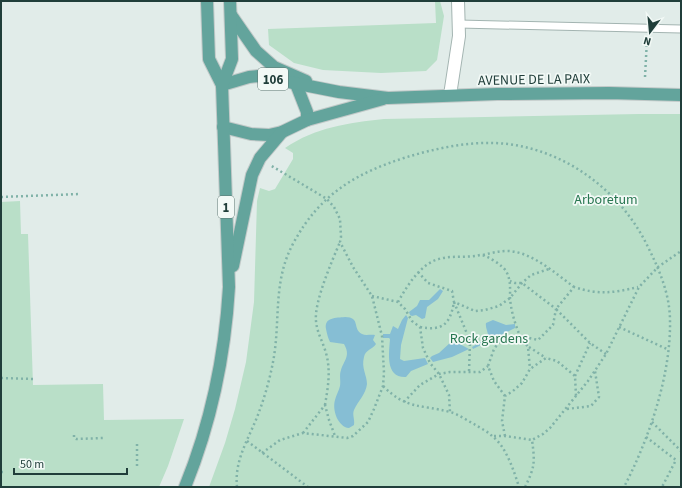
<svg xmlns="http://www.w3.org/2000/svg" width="682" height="488" font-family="'Source Sans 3',sans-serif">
  <rect width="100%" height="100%" fill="#e1ece9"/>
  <g fill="#b9dfc8">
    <polygon points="435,1 440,1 444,16 437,60 426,71 381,73 323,70 294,63 269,45 268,29 436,23"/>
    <path d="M639 114H681V487H209L225 443 235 409 246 362 254 302 257 201 260 188 269 191 275 189 293 159V153L285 148C316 127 348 123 384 119Z"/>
    <polygon points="20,201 21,234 28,234 33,385 103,384 104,420 184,419 168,466 159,487 1,487 1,202"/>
  </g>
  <g fill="#86bed4">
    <polygon points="440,289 443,291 438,299 427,307 425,318 422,319 416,315 412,316 410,315 409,312 417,306 420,300 429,300"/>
    <path d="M406 315 408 318 401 345 400 359 404 361 425 358 428 364 411 371 406 377C385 378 389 353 390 339L389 338H383V334H390L393 326 398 329 402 320Z"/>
    <path d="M345 317C361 317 352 329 362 334 366 336 370 334 375 335L373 340 376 344C373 349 365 350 364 357 361 368 367 375 367 384 366 394 358 401 354 410 352 415 355 419 354 425L349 428C338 427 332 410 335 400 336 395 339 391 340 386 341 381 339 375 341 370 344 360 351 356 344 344L330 342C328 338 327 334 326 329 324 317 336 318 345 317Z"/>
    <path d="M493 320 506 325 515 324V328L473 349 472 347 488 338C489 333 485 328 486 323Z"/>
    <polygon points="451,342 456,342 469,349 452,357 433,362 430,358 432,356 439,353"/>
  </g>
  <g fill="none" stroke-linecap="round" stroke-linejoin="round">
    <g stroke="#a3b4b1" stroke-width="9">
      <polyline id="lane" points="459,24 681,29"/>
    </g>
    <g stroke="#a3b4b1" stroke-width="14">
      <polyline id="street" points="450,95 459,36 458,1"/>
    </g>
    <g stroke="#c1c9c8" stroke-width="14">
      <g id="primary">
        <polyline points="207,1 209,59 222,85"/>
        <polyline points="231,15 256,51 274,67 306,81"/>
        <polyline points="296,84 307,112 307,120"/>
        <polyline points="222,85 249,77 258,76 339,92 388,98 497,94 609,93 681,95"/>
        <polyline points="223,127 251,134 269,135 282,132 307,120 383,99"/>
        <polyline points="233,266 252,175 260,158 282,132"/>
        <path d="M185 487C211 423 225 356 229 287L222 85 232 59 230 1"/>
      </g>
    </g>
    <g stroke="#80b2a8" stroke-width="2.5" stroke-dasharray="2 3" stroke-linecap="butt">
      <polyline points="645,77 647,39"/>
      <polyline points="1,197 80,194"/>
      <path d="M483 255C491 253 499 251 508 251 532 252 555 273 574 287"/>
      <polyline points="418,272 428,283 452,291 454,302 475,311 485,310 499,306 510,298 522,283 531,275 549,269"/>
      <polyline points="372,296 398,302 405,309 412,321 420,327 423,348 430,363 439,374 449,395 450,412"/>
      <path d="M398 302C406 288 415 273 428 264 443 254 459 258 475 256 477 256 479 255 481 255 487 255 503 266 506 271 511 280 510 288 510 298 511 311 515 324 520 336L538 340 553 325 556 309 522 283H515L510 281"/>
      <path d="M420 327C442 331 450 325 454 302L470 341 469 372"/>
      <polyline points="619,327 669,350"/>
      <polyline points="529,347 546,358"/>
      <path d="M606 354 590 343 556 309 574 287C599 295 613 293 638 287"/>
      <polyline points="575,376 590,343"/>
      <polyline points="1,378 33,379"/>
      <path d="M383 386C407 410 420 404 450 412 458 414 466 420 474 424 480 428 487 431 492 436 506 446 514 471 519 487"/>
      <polyline points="505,396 494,381 488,366 494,349 502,338 520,336 528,347 530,369"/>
      <polyline points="404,402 420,385 439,374 450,372 480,372 488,366"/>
      <path d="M325 405C328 387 331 371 326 353 323 342 317 333 316 321 314 302 332 261 340 242"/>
      <polyline points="567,409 591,406 599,397 595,371"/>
      <polyline points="652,422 681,451"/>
      <polyline points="303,433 325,405 329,420 335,436"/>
      <polyline points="74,435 74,438 76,439 103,438"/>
      <polyline points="494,436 505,436 532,440"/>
      <polyline points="505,436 502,421 505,396 513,391 522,383 530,369 546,358 557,361 575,376 576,396"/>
      <polyline points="646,437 676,460 662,487"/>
      <polyline points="247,441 308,487"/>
      <polyline points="137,444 137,466"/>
      <polyline points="262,453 280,440 303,433 347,438 353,436 368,422 374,409 383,386 384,373 382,336 372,296 353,267 340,242 341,237 340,219 334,207 327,199 270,165"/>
      <polyline points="1,472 3,472"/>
      <path d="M237 487C234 459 250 437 259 412 265 396 270 378 273 362 281 321 272 281 294 242 320 194 356 173 407 157 434 149 465 142 494 143 559 145 619 188 647 245 659 269 670 294 670 321 671 375 649 439 624 487"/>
      <path d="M525 487C535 467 535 462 532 440L543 434 550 428 588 381 606 354 639 287 658 267 681 251"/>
    </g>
    <use href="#lane" stroke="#fff" stroke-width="7"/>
    <use href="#street" stroke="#fff" stroke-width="12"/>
    <use href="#primary" stroke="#63a49c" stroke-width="12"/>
  </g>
  <g text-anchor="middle" stroke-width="3.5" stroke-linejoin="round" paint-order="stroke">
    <g fill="#f2f9f6" stroke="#5f7672" stroke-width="1">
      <rect x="258" y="68" width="30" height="22" rx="3"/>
      <rect x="218" y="196" width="16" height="22" rx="3"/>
    </g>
    <g font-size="13" font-weight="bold" fill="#203e3a">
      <text x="273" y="84">106</text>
      <text x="226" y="212">1</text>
    </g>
    <g font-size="14" fill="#203e3a" stroke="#f2f9f6">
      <text transform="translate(534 79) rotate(-1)" y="5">AVENUE DE LA PAIX</text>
    </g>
    <g font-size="14" fill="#287751" stroke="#f2f9f6">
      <text x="606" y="204">Arboretum</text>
      <text x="489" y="343">Rock gardens</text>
    </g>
  </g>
  <rect width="682" height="488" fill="none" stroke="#203e3a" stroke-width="4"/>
  <g transform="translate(650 32) rotate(196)" stroke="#f2f9f6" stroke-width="3" paint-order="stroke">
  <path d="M0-3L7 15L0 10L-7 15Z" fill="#203e3a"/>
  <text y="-6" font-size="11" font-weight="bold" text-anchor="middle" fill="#203e3a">N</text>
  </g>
  <path d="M14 468v6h113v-6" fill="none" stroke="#203e3a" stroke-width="2"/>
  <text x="20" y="468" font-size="12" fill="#203e3a" stroke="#f2f9f6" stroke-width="3" paint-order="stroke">50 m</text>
</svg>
